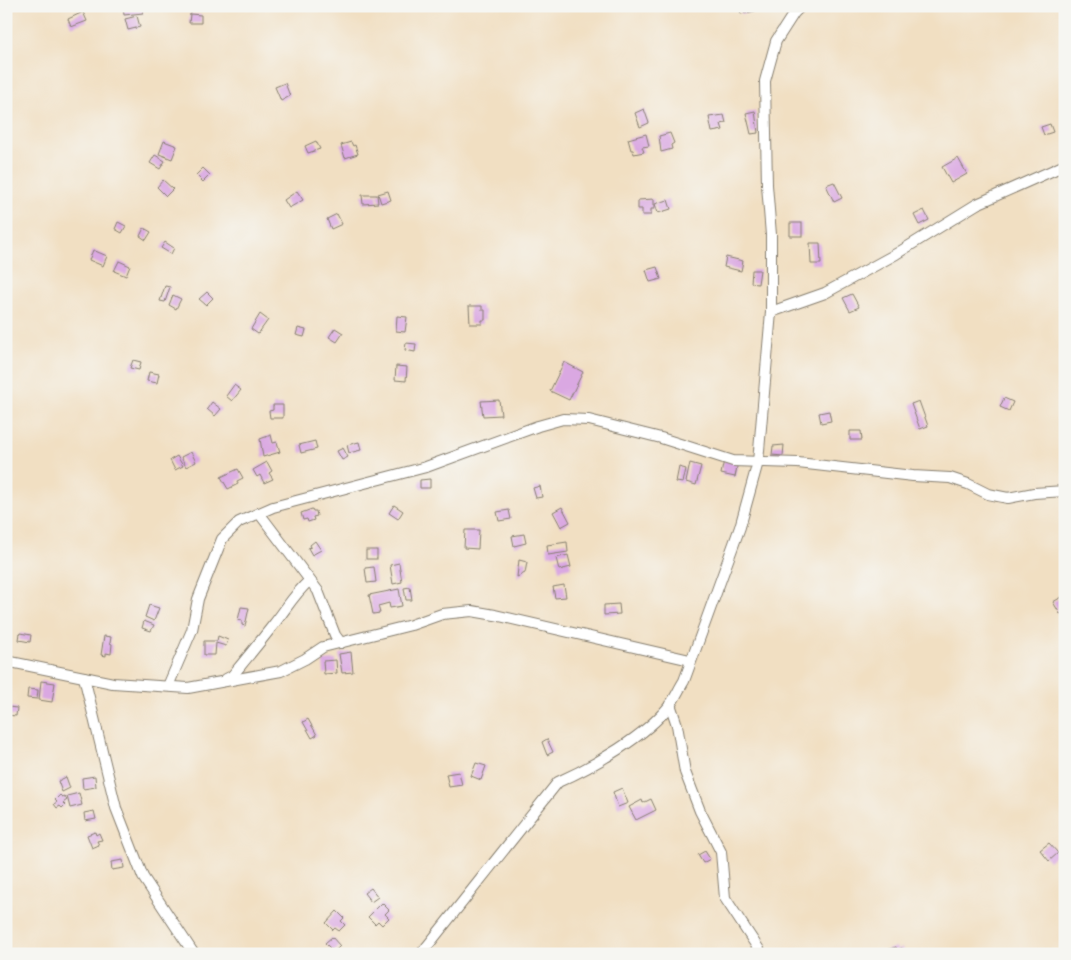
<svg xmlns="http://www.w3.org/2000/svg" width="1071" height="960" font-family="Sriracha,sans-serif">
  <rect width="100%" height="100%" fill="#f6f6f2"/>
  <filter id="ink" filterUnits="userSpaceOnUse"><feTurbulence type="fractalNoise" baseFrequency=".02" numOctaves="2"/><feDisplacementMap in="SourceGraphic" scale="10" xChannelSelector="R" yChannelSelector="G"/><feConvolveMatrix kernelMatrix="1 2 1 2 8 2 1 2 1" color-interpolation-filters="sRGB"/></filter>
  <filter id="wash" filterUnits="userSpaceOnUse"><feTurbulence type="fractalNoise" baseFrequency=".0096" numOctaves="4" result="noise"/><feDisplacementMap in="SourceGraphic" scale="20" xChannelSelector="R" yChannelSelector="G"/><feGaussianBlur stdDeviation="1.12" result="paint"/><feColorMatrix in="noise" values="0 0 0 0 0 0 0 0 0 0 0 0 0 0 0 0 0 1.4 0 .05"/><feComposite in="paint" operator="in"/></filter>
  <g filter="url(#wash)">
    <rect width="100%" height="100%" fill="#f1dfc2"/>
    <g id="blocks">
      <g fill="#daa8e2">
        <polygon points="123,6 142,6 143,13 124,15"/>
        <polygon points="739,6 754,6 755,11 741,14"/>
        <polygon points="83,12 87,21 71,27 68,19"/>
        <polygon points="190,14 201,15 201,23 189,23"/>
        <polygon points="137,16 140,27 128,30 125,19"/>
        <polygon points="285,83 290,96 281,101 275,87"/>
        <polygon points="644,109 649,123 640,127 635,113"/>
        <polygon points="755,111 758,133 751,134 746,113"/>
        <polygon points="724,115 726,123 721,124 723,130 712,132 709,117"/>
        <polygon points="1050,124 1053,132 1044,135 1041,127"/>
        <polygon points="670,133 674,143 671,145 672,149 661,152 659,136"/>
        <polygon points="646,134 649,146 642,147 644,152 634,154 633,150 631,150 628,139"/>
        <polygon points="164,141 177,146 172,159 159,154"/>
        <polygon points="316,141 320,149 308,153 305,146"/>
        <polygon points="351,142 353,146 355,145 358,154 345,158 341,145"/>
        <polygon points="155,155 165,161 160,169 150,163"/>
        <polygon points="958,158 967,174 951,183 942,167"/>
        <polygon points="203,168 210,175 203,182 196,175"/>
        <polygon points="163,180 173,189 166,196 157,187"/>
        <polygon points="834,182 842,198 834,202 826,185"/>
        <polygon points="297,191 303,200 289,208 284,200"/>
        <polygon points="388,191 391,200 381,203 378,194"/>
        <polygon points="362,195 377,195 378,203 363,204"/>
        <polygon points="654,199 654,209 651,209 651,215 642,215 642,209 638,209 638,200"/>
        <polygon points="668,200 671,209 658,213 655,204"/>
        <polygon points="924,210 929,220 919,225 914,215"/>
        <polygon points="337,214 342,224 331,229 327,219"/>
        <polygon points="118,222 126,226 122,233 115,229"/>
        <rect x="790" y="223" width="12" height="13"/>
        <polygon points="144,228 151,232 146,240 140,236"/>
        <polygon points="165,242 174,248 171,254 161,248"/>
        <polygon points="810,243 820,243 821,264 811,264"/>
        <polygon points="93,250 107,256 103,266 89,260"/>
        <polygon points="726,257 743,261 741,271 724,267"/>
        <polygon points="119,261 130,266 126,276 114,271"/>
        <polygon points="657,267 661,279 650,282 646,270"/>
        <polygon points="752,270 760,270 758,284 751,283"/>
        <polygon points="165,286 170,287 165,302 160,301"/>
        <polygon points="207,292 213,298 206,305 199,299"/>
        <polygon points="852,294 859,307 850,311 843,298"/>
        <polygon points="173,295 181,299 176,309 169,305"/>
        <polygon points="469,306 482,306 482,310 485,310 485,320 482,320 482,324 470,324"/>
        <polygon points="260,314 268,320 258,334 251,329"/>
        <polygon points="397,316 407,317 405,332 396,331"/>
        <polygon points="298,328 306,330 304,337 296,335"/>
        <polygon points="335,328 343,333 337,342 329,337"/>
        <polygon points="406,343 416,344 415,352 405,350"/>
        <polygon points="133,360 141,362 139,370 130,368"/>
        <polygon points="564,362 583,372 569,400 550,391"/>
        <polygon points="396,366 407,367 406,381 395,380"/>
        <polygon points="149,372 159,374 157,383 147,381"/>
        <polygon points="234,385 241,390 232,401 226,396"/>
        <polygon points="1004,398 1013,402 1009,411 1000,407"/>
        <polygon points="499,400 501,415 483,416 481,401"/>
        <polygon points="919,401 928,426 920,429 911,404"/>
        <polygon points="212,402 221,409 215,416 207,409"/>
        <polygon points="273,405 283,405 283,418 270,418 269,411 273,410"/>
        <polygon points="829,411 831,421 821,423 819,413"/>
        <polygon points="850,431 861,431 862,440 850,440"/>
        <polygon points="271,435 273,443 277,442 280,452 263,457 260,439"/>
        <polygon points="315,441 317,449 301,453 299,445"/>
        <polygon points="359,442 361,450 349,453 347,445"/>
        <polygon points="784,445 783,456 772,455 773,446"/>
        <polygon points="343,448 348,457 342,460 337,451"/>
        <polygon points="191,452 196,462 186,467 181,457"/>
        <polygon points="177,456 183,466 175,470 170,460"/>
        <polygon points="724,460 738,462 735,477 721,474"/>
        <polygon points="267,462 272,471 269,473 273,479 264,483 260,475 257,477 253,470"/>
        <polygon points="690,463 701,466 696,485 686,482"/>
        <polygon points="679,467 686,469 683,483 676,482"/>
        <polygon points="238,469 243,478 237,481 238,484 228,489 221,477"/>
        <polygon points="430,479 430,488 420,488 420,480"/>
        <polygon points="540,486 542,497 536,498 533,488"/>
        <polygon points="394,505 403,511 398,519 389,513"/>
        <polygon points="562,507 570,522 561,527 553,512"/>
        <polygon points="312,509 313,511 316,511 317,516 313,517 314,520 308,522 307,519 303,520 301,513"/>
        <polygon points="509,510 511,519 499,521 497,512"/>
        <polygon points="465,530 479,530 478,549 464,548"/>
        <polygon points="524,534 526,543 514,546 512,536"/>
        <polygon points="315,541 321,550 312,555 308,548 311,547 310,545"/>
        <polygon points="567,542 568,552 548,555 547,545"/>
        <rect x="366" y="550" width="11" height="9"/>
        <polygon points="568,555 571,567 559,570 556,558"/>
        <polygon points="519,560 527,562 525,573 517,577"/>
        <polygon points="399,563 402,582 393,584 390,565"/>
        <polygon points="374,567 376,582 367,583 365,568"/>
        <polygon points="564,585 566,597 555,598 553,587"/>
        <polygon points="410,587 412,600 406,600 404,588"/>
        <polygon points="399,589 402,606 390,608 389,603 378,606 380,613 373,614 369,595"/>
        <polygon points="1065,595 1065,611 1060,614 1053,602"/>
        <polygon points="619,604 620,614 604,615 604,605"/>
        <polygon points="149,605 159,608 154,621 145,617"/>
        <polygon points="241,607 249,608 245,626 242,625 242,621 238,620"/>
        <polygon points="144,621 154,625 151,631 142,628"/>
        <polygon points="20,633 31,635 30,642 19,640"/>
        <polygon points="104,636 111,637 110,643 112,644 111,654 106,653 106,656 101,655"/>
        <polygon points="218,636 228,640 226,646 216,643 215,655 204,655 204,641 217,641"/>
        <polygon points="351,652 353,672 342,673 339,654"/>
        <polygon points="336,660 337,673 324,674 323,661"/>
        <polygon points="41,681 55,683 52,702 39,700"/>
        <polygon points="28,689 38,690 37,699 27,698"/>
        <polygon points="8,707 17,708 16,716 7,715"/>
        <polygon points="308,719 317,735 312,738 303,722"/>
        <polygon points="547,739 553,752 547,755 542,742"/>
        <polygon points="476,763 486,766 481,780 471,776"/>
        <polygon points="459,772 462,785 449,787 446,774"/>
        <polygon points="95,776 96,787 83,789 82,778"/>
        <polygon points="66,777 70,788 62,792 58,781"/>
        <polygon points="622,788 628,803 618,807 613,792"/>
        <polygon points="79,793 82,805 70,808 67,796"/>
        <polygon points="60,795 62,797 64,796 67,800 63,803 65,805 62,808 60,806 57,808 54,804 57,802 55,800"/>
        <polygon points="651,799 656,810 636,820 629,807 642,800 643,803"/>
        <polygon points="94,811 96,819 85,821 84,813"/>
        <polygon points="95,832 96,835 99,833 102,840 97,841 99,845 92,848 87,835"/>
        <polygon points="1049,843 1058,853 1049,861 1040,850"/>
        <polygon points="705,851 710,859 703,863 698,855"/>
        <polygon points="123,860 124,868 112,870 111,862"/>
        <polygon points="371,888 378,897 371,902 364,893"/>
        <polygon points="382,903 389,910 385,914 389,918 382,925 378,921 375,924 368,917"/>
        <polygon points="337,911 344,918 341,921 345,925 339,931 335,928 333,930 326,923"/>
        <polygon points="332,937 340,946 334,952 325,943"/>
        <polygon points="896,947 897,950 902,948 904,954 888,954 887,950"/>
      </g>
    </g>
  </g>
  <g filter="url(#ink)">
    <use href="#blocks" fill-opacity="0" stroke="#867e6f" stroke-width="1"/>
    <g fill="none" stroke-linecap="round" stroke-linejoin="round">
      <g stroke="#867e6f" stroke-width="12">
        <g id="street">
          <polyline points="771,312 825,293 896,254 977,204 1065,165"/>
          <polyline points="259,513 318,591 335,635 341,643"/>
          <polyline points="6,661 113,683 188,688 281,671 305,659 323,647 411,625 442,614 472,611 495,615 690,660"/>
          <polyline points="84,677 116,808 143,877 194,954"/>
          <path d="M226 679 232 676C246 659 260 642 274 624 286 609 295 593 309 581"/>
          <polyline points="168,686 192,630 198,599 222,539 239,522 273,507 426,467 538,426 563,419 589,420 661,438 733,461 798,463 913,476 950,478 968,484 988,494 1008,498 1034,493 1065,491"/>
          <polyline points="670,704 677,725 685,772 700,811 721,852 725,898 762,954"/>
          <path d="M421 954 558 782C594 766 646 736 670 705 675 698 679 689 684 681L740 527 758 462 771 312V235L767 185 765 81 776 41 794 13 801 6"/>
        </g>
      </g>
      <use href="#street" stroke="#fff" stroke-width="10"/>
    </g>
  </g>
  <rect width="1071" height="960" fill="none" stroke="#f6f6f2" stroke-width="25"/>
</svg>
